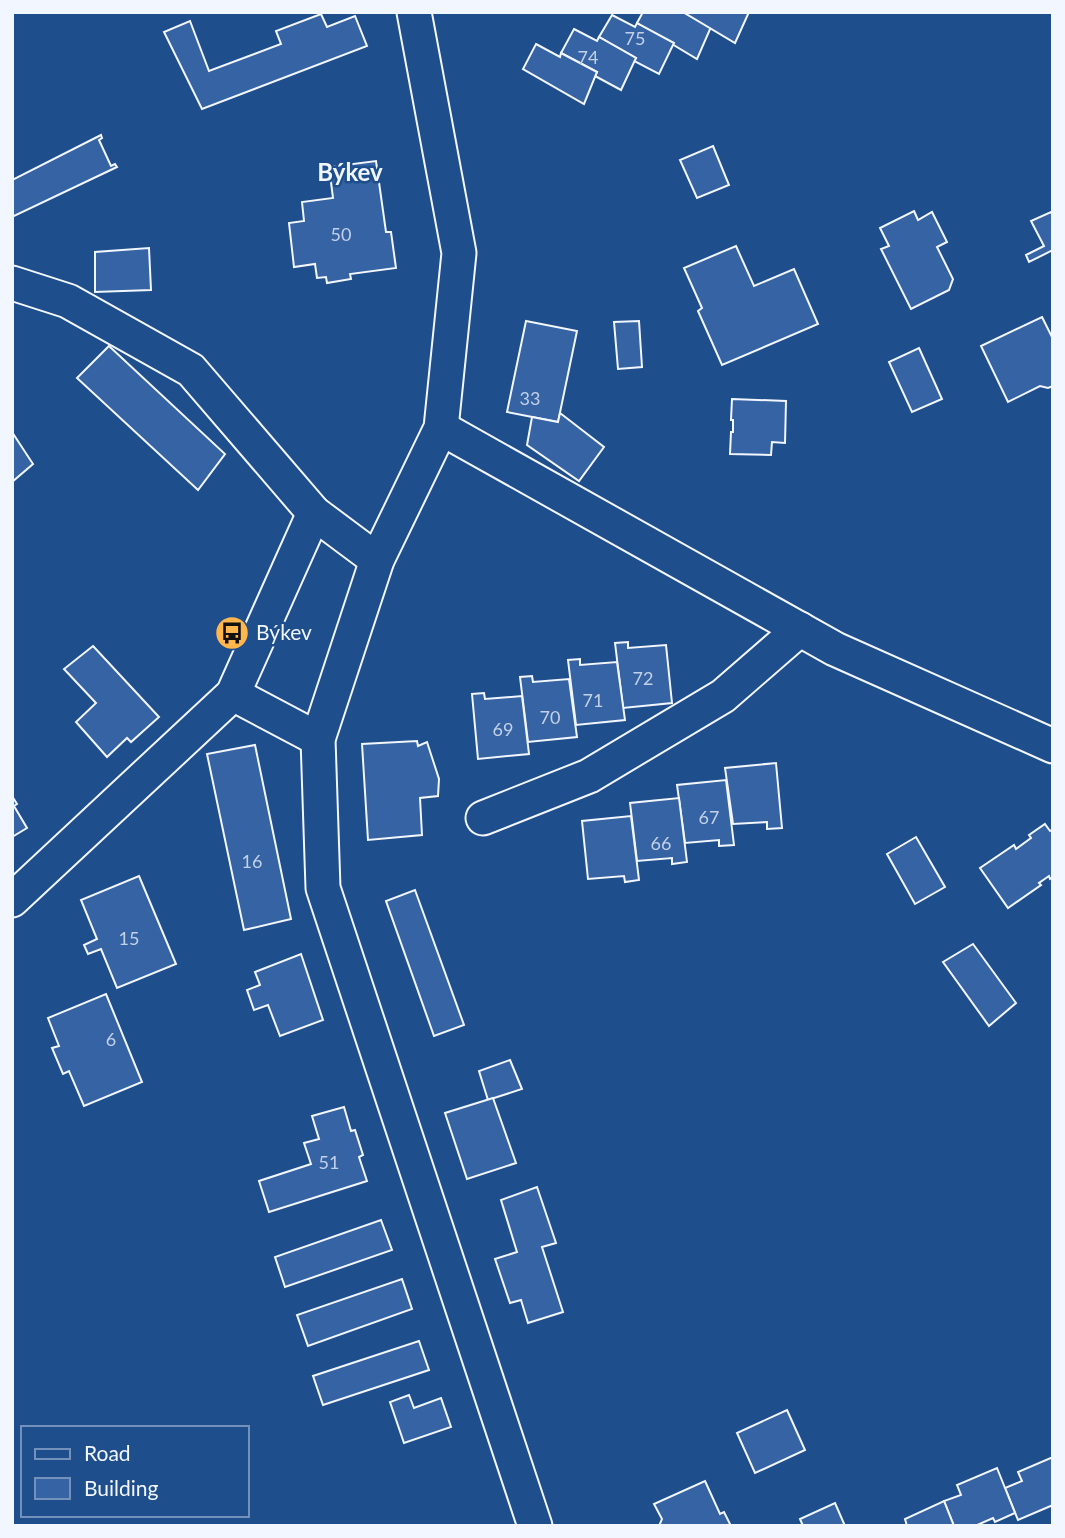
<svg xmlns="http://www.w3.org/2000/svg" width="1065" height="1538" font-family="Lato,sans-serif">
  <rect width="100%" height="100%" fill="#1f4e8c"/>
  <g fill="#3563a3" stroke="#f2f6ff" stroke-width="2">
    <polygon points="643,12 683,12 711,27 697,59 637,23"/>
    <polygon points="683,12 749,12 735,43"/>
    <polygon points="321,14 327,27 355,16 367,46 202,109 164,32 190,21 209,71 281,44 276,31"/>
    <polygon points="612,15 635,27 637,23 674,43 659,74 634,61 636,58 599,37"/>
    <polygon points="574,29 597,41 599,37 636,58 621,90 595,76 597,72 561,53"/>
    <polygon points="536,44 560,57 561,53 597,72 584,104 523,69"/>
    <polygon points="101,135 102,138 99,140 111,166 115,164 117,167 12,217 12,180"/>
    <polygon points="713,146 729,185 697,198 680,160"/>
    <polygon points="376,161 386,232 391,232 396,268 350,274 351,279 327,283 326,277 317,278 315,264 294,267 289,223 304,221 302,202 333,198 329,167"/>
    <polygon points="914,211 918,220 932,212 947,242 937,247 953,279 949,290 911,309 881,249 889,246 880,228"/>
    <polygon points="1051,212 1053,216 1053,250 1029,262 1026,255 1044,246 1031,221"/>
    <polygon points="736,246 754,286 794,269 818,324 722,365 698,311 702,308 684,268"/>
    <polygon points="149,248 151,290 95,292 95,252"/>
    <polygon points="1042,317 1053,339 1053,386 1048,388 1040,386 1008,402 981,346"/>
    <polygon points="526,321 577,331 558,422 507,412"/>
    <polygon points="639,321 642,367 618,369 614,322"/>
    <polygon points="109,346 225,454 198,490 77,378"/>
    <polygon points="919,348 942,399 912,412 889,362"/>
    <polygon points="732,399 786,401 785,443 772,442 771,455 730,454 731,432 733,432 733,420 731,420"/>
    <polygon points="560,413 604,447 579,481 527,445 532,417 558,422"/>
    <polygon points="12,432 33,464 12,482"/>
    <polygon points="628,642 628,648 666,645 672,703 623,708 615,643"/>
    <polygon points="93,646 159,717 131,742 127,738 107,757 76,722 96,703 64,669"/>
    <polygon points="580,659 580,665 617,662 625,720 576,725 568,660"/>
    <polygon points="532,676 533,682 569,679 577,737 528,742 520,677"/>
    <polygon points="484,693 485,699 522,696 529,754 478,759 472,694"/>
    <polygon points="417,741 418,746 427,742 439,779 438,796 420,798 422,835 368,840 362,744"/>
    <polygon points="255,745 291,919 244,930 207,754"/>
    <polygon points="776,763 782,828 767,829 767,822 733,824 725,768"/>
    <polygon points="726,780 734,845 719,846 719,840 685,843 677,785"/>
    <polygon points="12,796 17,804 14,806 27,828 12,837"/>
    <polygon points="679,798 687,862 672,864 672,858 637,861 630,803"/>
    <polygon points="631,816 639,880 625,882 624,876 588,879 582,821"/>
    <polygon points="1045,824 1050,831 1053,829 1053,877 1050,879 1049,876 1039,883 1041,885 1008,908 980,868 1014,845 1016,849 1031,838 1029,835"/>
    <polygon points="916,837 945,887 915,904 887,854"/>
    <polygon points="139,876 176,964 117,988 101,949 88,954 84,945 97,939 81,900"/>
    <polygon points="415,890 464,1025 434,1036 386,901"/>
    <polygon points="973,944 1016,1003 989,1026 943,962"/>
    <polygon points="301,954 323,1020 280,1036 268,1005 254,1010 247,990 260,985 255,972"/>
    <polygon points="106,994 142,1082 84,1106 69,1071 63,1074 52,1048 59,1046 48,1018"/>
    <polygon points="510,1060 522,1089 488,1100 479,1071"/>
    <polygon points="493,1098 516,1163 467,1179 445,1113"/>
    <polygon points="344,1107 351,1131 355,1130 363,1155 359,1157 367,1181 269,1212 259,1181 311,1164 304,1143 319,1139 312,1116"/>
    <polygon points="537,1187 556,1243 542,1247 563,1312 528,1323 521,1300 510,1303 495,1259 517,1252 501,1200"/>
    <polygon points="381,1220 392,1250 285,1287 275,1257"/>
    <polygon points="402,1279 412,1309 308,1346 297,1315"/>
    <polygon points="419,1341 429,1370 323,1405 313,1376"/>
    <polygon points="409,1395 414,1408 441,1398 451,1427 404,1443 390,1402"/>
    <polygon points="787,1410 805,1450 755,1473 737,1433"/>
    <polygon points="1053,1457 1053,1505 1018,1520 1005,1488 1022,1481 1018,1472"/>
    <polygon points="997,1468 1015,1513 995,1522 993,1518 975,1526 954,1526 944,1501 961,1495 957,1485"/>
    <polygon points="705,1481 720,1514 724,1512 731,1526 659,1526 662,1519 654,1504"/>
    <polygon points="944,1501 954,1526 907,1526 905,1519"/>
    <polygon points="835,1503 845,1526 803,1526 800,1519"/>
  </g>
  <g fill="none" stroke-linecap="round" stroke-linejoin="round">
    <g stroke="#f2f6ff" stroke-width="37">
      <g id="minor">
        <polyline points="414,12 459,253 441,428 377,560 318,739 323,888 535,1526"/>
        <polyline points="12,283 68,301 191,370 314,513 377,560"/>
        <polyline points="441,428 835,649 1053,746"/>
        <polyline points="233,694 318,739"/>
        <polyline points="483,818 589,776 723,696 800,629"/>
        <polyline points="12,900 233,694 314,513"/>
      </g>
    </g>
    <use href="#minor" stroke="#1f4e8c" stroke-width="33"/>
  </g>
  <defs>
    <g id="bus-disc" transform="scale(1.75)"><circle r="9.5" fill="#ffb74d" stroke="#1f4e8c"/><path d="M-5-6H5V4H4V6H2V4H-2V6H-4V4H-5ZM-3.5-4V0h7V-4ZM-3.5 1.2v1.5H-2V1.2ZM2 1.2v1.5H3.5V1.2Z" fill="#111"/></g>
  </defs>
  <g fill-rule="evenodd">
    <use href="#bus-disc" x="232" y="633"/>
  </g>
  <g text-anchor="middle" stroke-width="5" stroke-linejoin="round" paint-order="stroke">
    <g font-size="18" fill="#c3d1e8">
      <text x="635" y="45">75</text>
      <text x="588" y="64">74</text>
      <text x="341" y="241">50</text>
      <text x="530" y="405">33</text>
      <text x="643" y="685">72</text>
      <text x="593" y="707">71</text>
      <text x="550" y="724">70</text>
      <text x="503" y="736">69</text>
      <text x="709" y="824">67</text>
      <text x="661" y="850">66</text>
      <text x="252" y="868">16</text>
      <text x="129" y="945">15</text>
      <text x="111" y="1046">6</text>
      <text x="329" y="1169">51</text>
    </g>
    <g font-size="21" fill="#f2f6ff" stroke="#1f4e8c" text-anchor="start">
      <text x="256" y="640">Býkev</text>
    </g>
    <g font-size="24" font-weight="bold" fill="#f2f6ff" stroke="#1f4e8c">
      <text x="350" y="181">Býkev</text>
    </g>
  </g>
  <rect width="1065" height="1538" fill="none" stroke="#f2f6ff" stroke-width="28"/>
  <rect x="21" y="1426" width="228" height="91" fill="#1f4e8c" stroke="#7391ba" stroke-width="2"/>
  <rect x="35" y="1449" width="35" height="10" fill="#1f4e8c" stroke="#7391ba" stroke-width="2"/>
  <text x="84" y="1461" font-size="21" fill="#f2f6ff">Road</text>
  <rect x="35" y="1478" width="35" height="21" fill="#3563a3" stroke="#7391ba" stroke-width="2"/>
  <text x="84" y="1496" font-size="21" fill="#f2f6ff">Building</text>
</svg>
